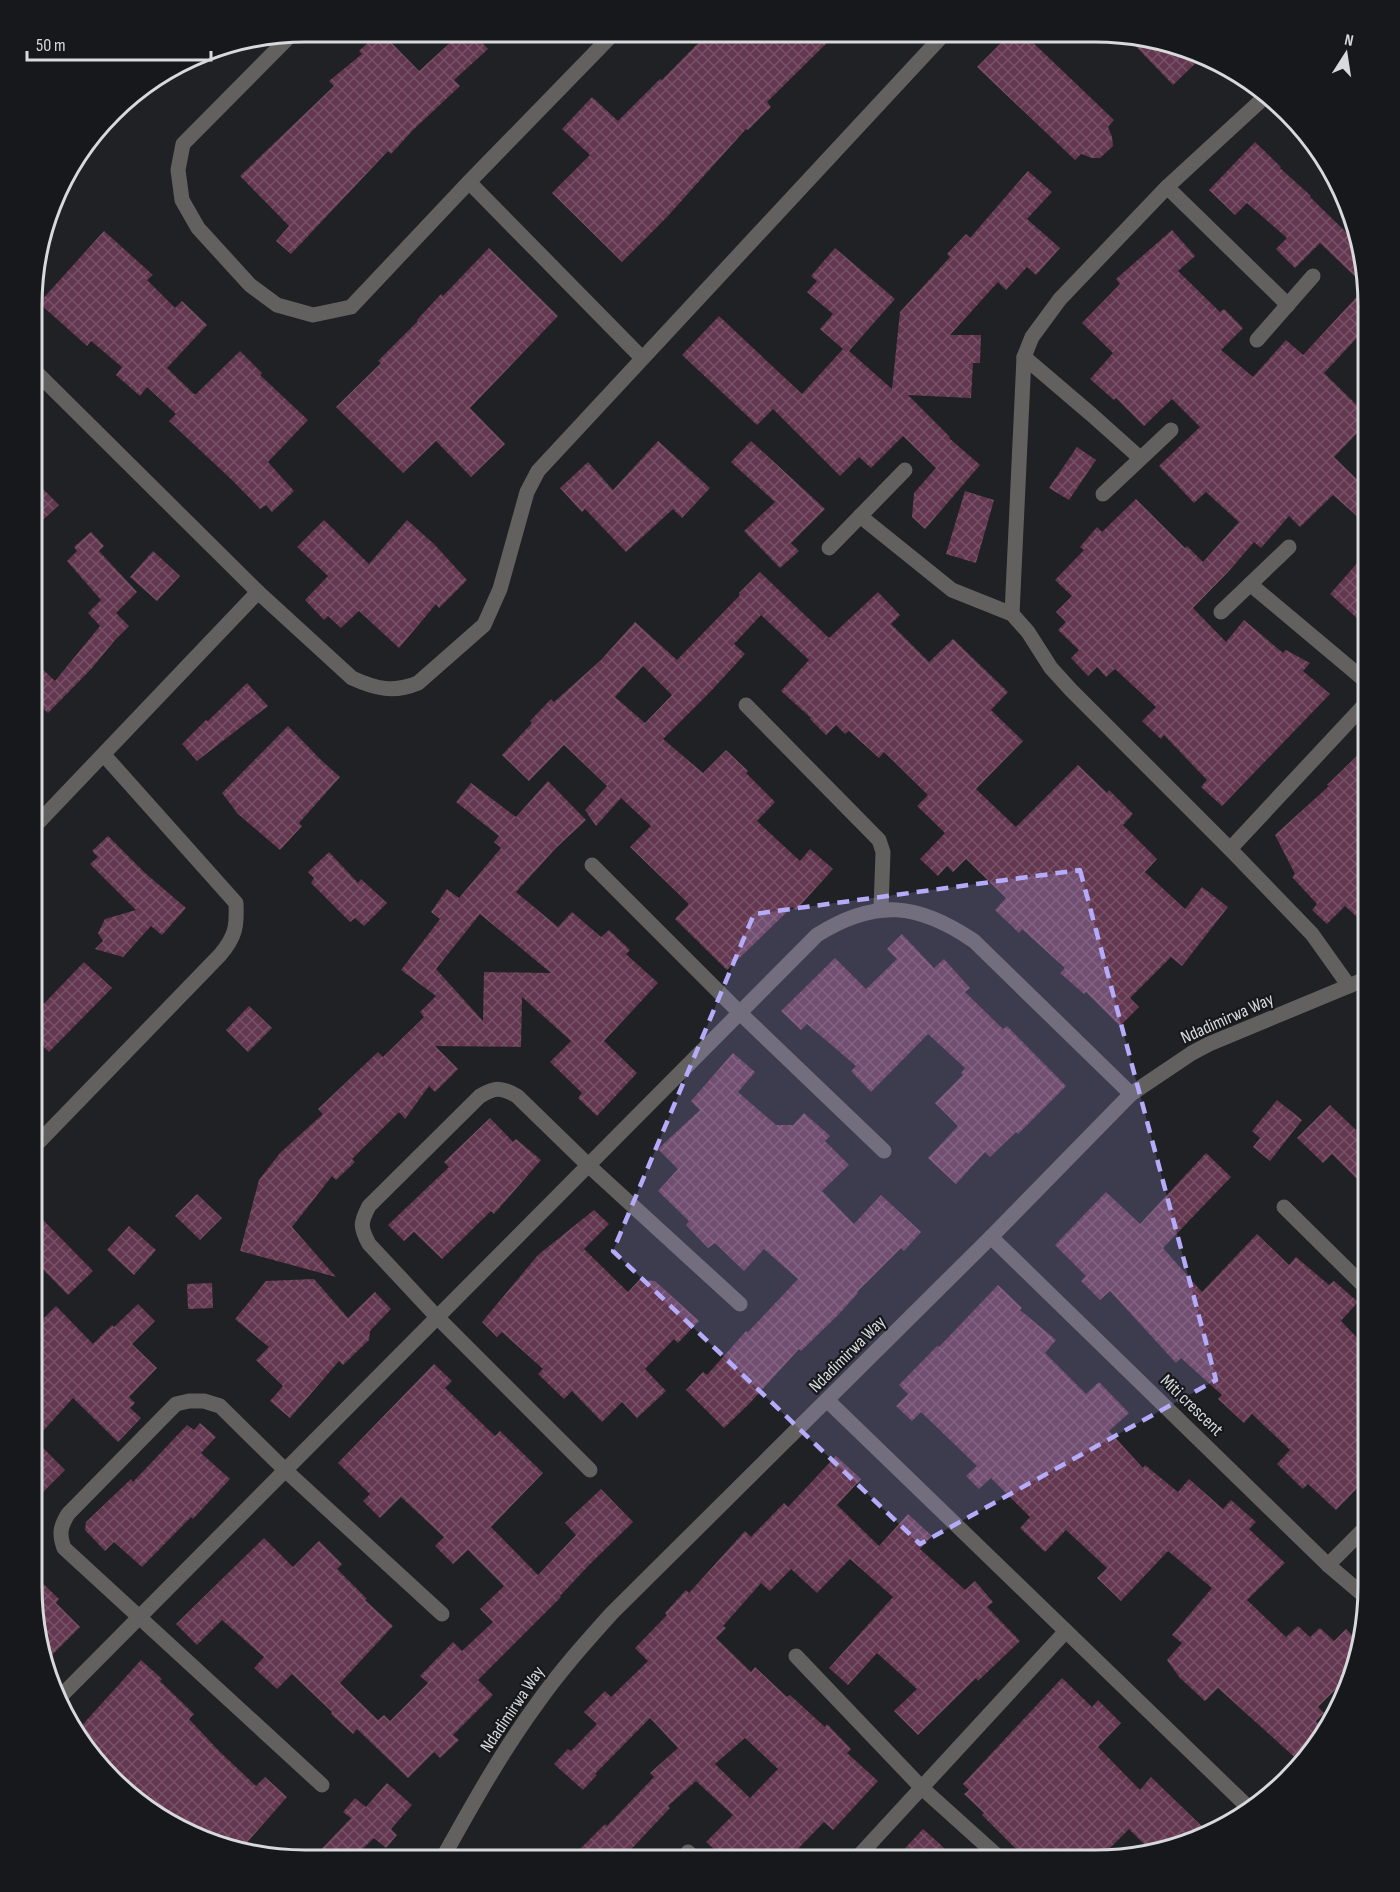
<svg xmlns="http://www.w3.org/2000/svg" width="1400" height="1892" font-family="'Sofia Sans Condensed',sans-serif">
  <defs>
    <pattern id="building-cross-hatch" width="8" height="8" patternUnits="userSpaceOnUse" patternTransform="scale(1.5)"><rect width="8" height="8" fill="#62374f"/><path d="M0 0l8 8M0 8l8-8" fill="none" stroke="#785368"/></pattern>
  </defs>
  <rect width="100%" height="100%" fill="#1f2124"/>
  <g fill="url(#building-cross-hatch)" fill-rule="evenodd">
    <polygon points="379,32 381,32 419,71 462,32 472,32 488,49 454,80 460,86 413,130 391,154 388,151 291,254 276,241 289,226 240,176 334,86 329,81 362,54 359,51"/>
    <polygon points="708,33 837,33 767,102 771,107 748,130 746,129 666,218 622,262 552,193 590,155 562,129 592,97 618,121 660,79 662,80"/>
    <polygon points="1010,34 1024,34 1114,120 1108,127 1112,137 1113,146 1100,158 1092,158 1081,154 1075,160 977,67"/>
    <polygon points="1124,34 1131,34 1204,55 1173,85"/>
    <polygon points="1255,142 1281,167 1280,168 1311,196 1310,197 1353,239 1364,285 1320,243 1295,268 1276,249 1287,238 1247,203 1235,215 1209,190"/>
    <polygon points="1028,171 1052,192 1027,219 1060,248 1036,275 1027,267 1006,290 998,282 950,335 981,335 980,363 973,363 971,398 908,395 950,437 949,438 980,465 925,529 912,517 914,493 936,468 903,436 871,468 859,457 840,476 773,409 757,425 682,355 719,316 802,394 843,349 820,329 833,314 807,292 817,281 811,276 835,248 895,299 849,351 892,389 900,312 950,257 947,254 966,234 970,238"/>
    <polygon points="1172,230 1195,256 1178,271 1220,312 1224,309 1243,328 1221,350 1253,377 1286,340 1303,355 1365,288 1368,305 1368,326 1324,373 1368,416 1368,422 1334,457 1368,490 1368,526 1333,495 1300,527 1289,516 1261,548 1254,542 1229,571 1193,608 1226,642 1244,620 1283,653 1286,650 1310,663 1303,671 1330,694 1222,806 1201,787 1207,780 1164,735 1161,739 1142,721 1156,707 1115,669 1106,677 1097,667 1088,676 1071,658 1079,650 1058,630 1066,622 1056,612 1072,596 1055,580 1084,550 1080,547 1097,527 1102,532 1136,499 1185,548 1187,546 1203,562 1239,522 1206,492 1194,503 1159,466 1200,427 1172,399 1144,426 1116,398 1114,400 1090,379 1113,353 1082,323 1120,284 1116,279"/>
    <polygon points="104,231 153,275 147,280 175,308 182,301 207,325 167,368 194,394 196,394 240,351 262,373 260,375 308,420 268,462 294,491 272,512 266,505 260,509 234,482 169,421 176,414 147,387 140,396 116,375 122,367 91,341 87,346 39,303"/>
    <polygon points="489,248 558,316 470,408 505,444 471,477 436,441 403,473 336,407 381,363 378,361 418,321 417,320 441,294 443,296"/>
    <polygon points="658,441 710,488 682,518 673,509 626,552 585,509 582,512 560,488 588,462 613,490"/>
    <polygon points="751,441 825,509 791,543 799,551 780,568 744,531 775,502 731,462"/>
    <polygon points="1077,447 1096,460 1069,500 1049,488"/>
    <polygon points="34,480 59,505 33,529 33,511"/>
    <polygon points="965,491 994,500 976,563 946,554"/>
    <polygon points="324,520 369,564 407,520 434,544 467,580 439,608 436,604 399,648 359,611 341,628 328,616 324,620 305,600 328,576 297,547"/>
    <polygon points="91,532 104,546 99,551 137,592 116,613 129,626 115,640 92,668 48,713 37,703 40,699 33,693 33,660 55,681 100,626 88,613 101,600 67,561 77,551 74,547"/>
    <polygon points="153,551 180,576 157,601 130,577"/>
    <polygon points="1368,551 1368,628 1330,594"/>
    <path d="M760 572 829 638 878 592 900 615 891 624 929 662 953 639 1008 692 991 710 1023 741 976 789 1016 827 1078 765 1107 793 1109 790 1133 814 1123 825 1157 859 1145 872 1185 909 1202 887 1228 907 1182 966 1171 957 1130 998 1139 1007 1120 1026 1086 992 1084 994 1060 973 1065 968 1022 929 1019 933 995 910 1006 898 966 859 953 872 947 866 938 876 920 859 945 833 917 806 928 795 884 752 879 758 849 731 845 734 836 725 826 735 810 719 811 718 781 691 809 660 761 615 734 644 745 654 711 691 663 739 703 773 726 750 748 771 746 773 775 802 757 821 800 861 810 849 833 869 796 910 792 907 727 970 675 919 689 904 630 847 651 826 621 798 596 826 585 810 607 786 564 745 529 781 502 755 532 723 530 721 551 699 554 702 601 660 635 622 677 660 740 595 739 593ZM643 666 672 695 645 723 615 697Z"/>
    <polygon points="247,683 268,706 197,761 182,744 206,720 208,721"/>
    <polygon points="288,726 321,760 340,777 299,823 302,826 280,850 238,814 222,793"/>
    <polygon points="1368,745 1368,927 1345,906 1327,924 1312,910 1317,904 1292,877 1295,874 1275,835 1329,786 1327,785"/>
    <path d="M548 781 586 820 556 848 516 892 558 927 572 912 601 937 609 930 630 950 626 954 658 983 604 1041 637 1073 597 1116 578 1098 582 1093 550 1062 571 1041 522 997 521 1047 435 1046 458 1069 435 1092 429 1086 405 1119 399 1112 352 1159 355 1162 336 1180 332 1176 292 1227 336 1277 240 1251 259 1180 280 1153 323 1114 318 1109 378 1052 383 1057 424 1017 420 1012 436 996 401 970 440 919 431 912 447 889 459 898 501 848 494 842 499 836 456 802 471 783 516 817ZM480 914 551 973 484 972 483 1021 436 969Z"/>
    <polygon points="108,836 145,873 186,908 162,935 151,926 123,957 95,949 103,941 98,933 105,919 136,910 90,864 98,857 92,851"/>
    <polygon points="329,852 358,883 361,879 387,903 364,926 355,918 350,922 311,883 314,878 308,872"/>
    <polygon points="902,934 934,968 944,959 970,988 965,992 1003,1029 1007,1026 1066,1086 1018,1134 1016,1132 990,1157 985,1152 956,1184 928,1158 958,1126 935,1103 963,1075 961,1073 965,1068 928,1034 871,1092 851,1071 856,1066 807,1024 801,1030 781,1011 835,958 866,989 897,959 887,949"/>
    <polygon points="84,962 112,988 49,1052 33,1036 33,1015"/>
    <polygon points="249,1006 272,1028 248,1052 226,1030"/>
    <polygon points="733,1053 755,1072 738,1092 776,1125 793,1125 804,1113 830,1136 825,1141 849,1165 822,1191 854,1224 881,1195 921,1232 904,1251 901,1248 857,1292 858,1293 838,1315 801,1351 799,1349 750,1403 724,1428 686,1390 703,1372 707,1375 746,1331 748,1332 798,1279 764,1249 744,1271 715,1243 708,1248 686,1225 689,1221 658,1191 678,1169 658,1149 700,1110 691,1101"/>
    <polygon points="1277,1100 1302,1120 1270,1161 1253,1147 1260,1138 1252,1131"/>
    <polygon points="1330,1105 1356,1130 1368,1118 1368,1190 1332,1154 1323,1163 1297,1138"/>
    <polygon points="490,1118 513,1142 516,1139 541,1160 494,1214 491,1211 442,1259 414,1232 404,1241 388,1225 449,1167 444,1162"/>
    <polygon points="1206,1153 1231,1177 1163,1248 1202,1292 1257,1234 1289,1265 1296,1257 1329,1285 1334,1281 1358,1302 1341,1321 1368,1349 1368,1422 1357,1434 1368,1445 1368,1477 1336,1510 1308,1484 1303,1489 1277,1464 1290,1450 1252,1414 1244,1423 1218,1399 1222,1395 1181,1358 1176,1363 1110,1291 1100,1300 1081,1281 1086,1276 1055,1245 1106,1192 1140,1224"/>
    <polygon points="197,1194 222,1218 200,1240 175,1216"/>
    <polygon points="594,1210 609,1224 584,1249 628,1292 639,1280 655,1281 699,1321 678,1343 674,1339 645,1369 666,1391 637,1418 622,1402 602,1422 572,1391 564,1399 538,1374 543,1369 502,1332 497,1337 482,1322 538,1255"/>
    <polygon points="42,1219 93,1271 68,1295 32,1258 32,1229"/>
    <polygon points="129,1226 156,1250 134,1275 107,1250"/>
    <polygon points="314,1279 348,1318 375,1292 391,1309 370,1331 369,1340 343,1365 339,1361 290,1418 270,1401 283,1386 256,1360 269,1347 235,1319 266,1281"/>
    <polygon points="212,1283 213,1308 188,1309 187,1284"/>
    <polygon points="998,1285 1022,1308 1020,1310 1056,1340 1045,1353 1086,1394 1099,1382 1129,1413 1109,1431 1143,1468 1145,1465 1178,1492 1189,1479 1223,1509 1231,1500 1256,1522 1249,1529 1285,1563 1247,1600 1286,1637 1298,1626 1310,1637 1320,1628 1334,1641 1346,1629 1360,1643 1355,1670 1318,1707 1324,1713 1316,1721 1326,1731 1322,1739 1301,1763 1218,1688 1205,1701 1180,1678 1167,1660 1182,1643 1172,1635 1212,1588 1168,1551 1121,1601 1097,1578 1107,1568 1066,1530 1045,1552 1020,1528 1030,1517 991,1478 979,1489 966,1476 977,1466 921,1412 912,1421 896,1406 908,1394 899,1385 937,1346 939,1347"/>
    <polygon points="138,1304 155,1321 132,1344 157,1368 129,1397 135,1403 130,1408 141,1418 118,1442 73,1398 35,1440 65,1470 32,1503 32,1330 56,1306 93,1344 112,1325 114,1327"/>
    <polygon points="434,1364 452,1381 445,1388 495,1436 500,1431 543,1473 491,1527 538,1575 576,1535 565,1523 601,1489 633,1522 590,1564 560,1596 561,1597 478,1680 493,1695 453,1735 459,1740 440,1758 434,1752 408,1778 357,1729 353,1734 331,1714 332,1712 292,1674 277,1689 254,1668 264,1657 222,1620 197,1645 176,1624 264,1538 293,1567 319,1541 342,1564 337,1569 367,1599 365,1600 393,1626 340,1683 378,1720 384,1715 390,1721 428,1683 420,1676 453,1642 462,1651 493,1622 480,1609 504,1586 468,1550 453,1564 435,1546 444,1537 401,1497 380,1518 363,1501 370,1494 338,1463"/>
    <polygon points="200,1423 216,1437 201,1453 230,1479 193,1519 191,1517 142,1567 114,1542 105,1551 85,1530 86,1522 131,1479 133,1482 187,1425 194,1430"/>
    <path d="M836 1456 861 1479 837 1505 879 1546 908 1514 932 1536 920 1549 965 1590 975 1581 993 1602 987 1607 1020 1641 978 1681 976 1678 918 1735 894 1711 917 1689 877 1653 848 1685 829 1668 893 1597 850 1559 817 1593 791 1569 770 1591 761 1583 723 1626 726 1628 716 1638 751 1672 755 1667 787 1697 790 1695 825 1727 827 1724 851 1749 847 1753 878 1781 833 1830 824 1822 787 1860 725 1859 706 1842 733 1815 696 1781 668 1806 670 1808 622 1859H570L605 1824 607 1826 654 1777 650 1773 678 1748 650 1718 595 1774 597 1775 583 1790 554 1764 568 1749 571 1751 597 1724 584 1712 605 1691 611 1697 648 1661 635 1648 667 1615 665 1613 686 1590 689 1593 745 1531 751 1537 784 1503 788 1507ZM745 1738 778 1769 750 1798 715 1764Z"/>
    <polygon points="32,1573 59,1599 56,1603 80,1627 48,1659 32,1587"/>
    <polygon points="141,1660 162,1679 160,1681 194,1714 189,1719 219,1751 256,1786 265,1777 287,1797 242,1848 153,1814 100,1768 76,1732"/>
    <polygon points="1062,1678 1092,1707 1098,1700 1121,1723 1098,1747 1140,1790 1151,1777 1210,1834 1148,1848 1129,1829 1098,1860 1027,1860 982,1815 984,1813 964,1794 969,1790 963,1784"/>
    <polygon points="387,1783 412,1805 391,1829 397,1835 386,1848 374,1838 353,1858 313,1858 351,1818 343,1812 355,1798 366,1807"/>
    <polygon points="923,1829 941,1845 955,1860 894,1860"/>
  </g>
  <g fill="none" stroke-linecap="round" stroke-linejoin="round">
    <g stroke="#636060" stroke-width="15">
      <polyline points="292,34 183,144 178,170 182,200 198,228 250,285 277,305 313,315 351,307 469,182 615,32"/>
      <polyline points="469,182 642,358"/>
      <polyline points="1167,187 1288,305"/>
      <polyline points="1257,340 1313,276"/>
      <polyline points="1024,357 1092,415 1140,458"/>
      <path d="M34 370 258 592 352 678C376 689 394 693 418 683L484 625 500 589 527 492 538 471 945 33"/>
      <polyline points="1103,494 1171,430"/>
      <polyline points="860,516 952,590 1012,614 1028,632 1051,668 1071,690 1230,849 1312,934 1349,986"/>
      <polyline points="829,548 905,470"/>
      <polyline points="1250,584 1368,683"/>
      <polyline points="1221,612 1289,547"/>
      <polyline points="1012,614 1024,357 1032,337 1060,299 1167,187 1267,95"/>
      <polyline points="746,705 879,840 883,852 881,909"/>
      <polyline points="33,828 258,592"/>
      <polyline points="1230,849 1368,701"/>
      <polyline points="592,865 740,1013 884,1151"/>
      <path d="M32 1149 220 955C236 936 237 926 236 903L104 755"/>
      <polyline points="1284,1207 1368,1290"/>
      <polyline points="991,1237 1328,1565 1368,1599"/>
      <polyline points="828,1401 1250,1809"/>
      <path d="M590 1470 437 1317 369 1244C360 1227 360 1223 369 1206L480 1096C495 1087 501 1087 517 1096L588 1165 740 1304"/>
      <polyline points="1328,1565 1368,1525"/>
      <polyline points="796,1656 922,1788 1002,1860"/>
      <path d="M58 1699 817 935C876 898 918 903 974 941L1131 1094"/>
      <path d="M322 1785 64 1548C59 1534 60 1527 68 1514L176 1404 189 1401H204L220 1406 285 1470 442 1614"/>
      <polyline points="688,1852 695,1859"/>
      <path d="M442 1859C471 1807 501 1753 536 1705 559 1672 585 1643 612 1613L991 1237 1131 1094 1192 1053 1209 1044 1368 978"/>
      <polyline points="855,1860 1066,1631"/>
    </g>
  </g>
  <path fill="#b4acf9" fill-opacity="0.2" stroke="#b4acf9" stroke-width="4.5" stroke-dasharray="12 8" stroke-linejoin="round" d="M1080 870 1216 1380 920 1544 613 1251 754 914Z"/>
  <g text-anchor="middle" stroke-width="4.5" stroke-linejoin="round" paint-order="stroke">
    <g font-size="18" fill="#d8d9dc" stroke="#16181b">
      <text transform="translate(1227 1018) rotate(-24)" y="6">Ndadimirwa Way</text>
      <text transform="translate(847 1354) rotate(-45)" y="6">Ndadimirwa Way</text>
      <text transform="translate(1192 1405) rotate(44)" y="6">Miti crescent</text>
      <text transform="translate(512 1709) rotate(-56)" y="6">Ndadimirwa Way</text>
    </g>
  </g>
  <path d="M0 0H1400V1892H0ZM305 42H1095A263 263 0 0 1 1358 305V1587A263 263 0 0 1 1095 1850H305A263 263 0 0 1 42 1587V305A263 263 0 0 1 305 42Z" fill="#16181b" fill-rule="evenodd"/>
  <path fill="none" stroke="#d8d9dc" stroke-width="3" d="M305 42H1095A263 263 0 0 1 1358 305V1587A263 263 0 0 1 1095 1850H305A263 263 0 0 1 42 1587V305A263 263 0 0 1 305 42Z"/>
  <g transform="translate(1346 54) rotate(12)" stroke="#16181b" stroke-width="4.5" paint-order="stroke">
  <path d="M0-4.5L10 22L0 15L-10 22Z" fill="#d8d9dc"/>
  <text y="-9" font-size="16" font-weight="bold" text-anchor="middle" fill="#d8d9dc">N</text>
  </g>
  <path d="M27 51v9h184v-9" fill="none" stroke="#d8d9dc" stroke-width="3"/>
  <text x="36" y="51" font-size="18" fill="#d8d9dc" stroke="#16181b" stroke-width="4.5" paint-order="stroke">50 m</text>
</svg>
